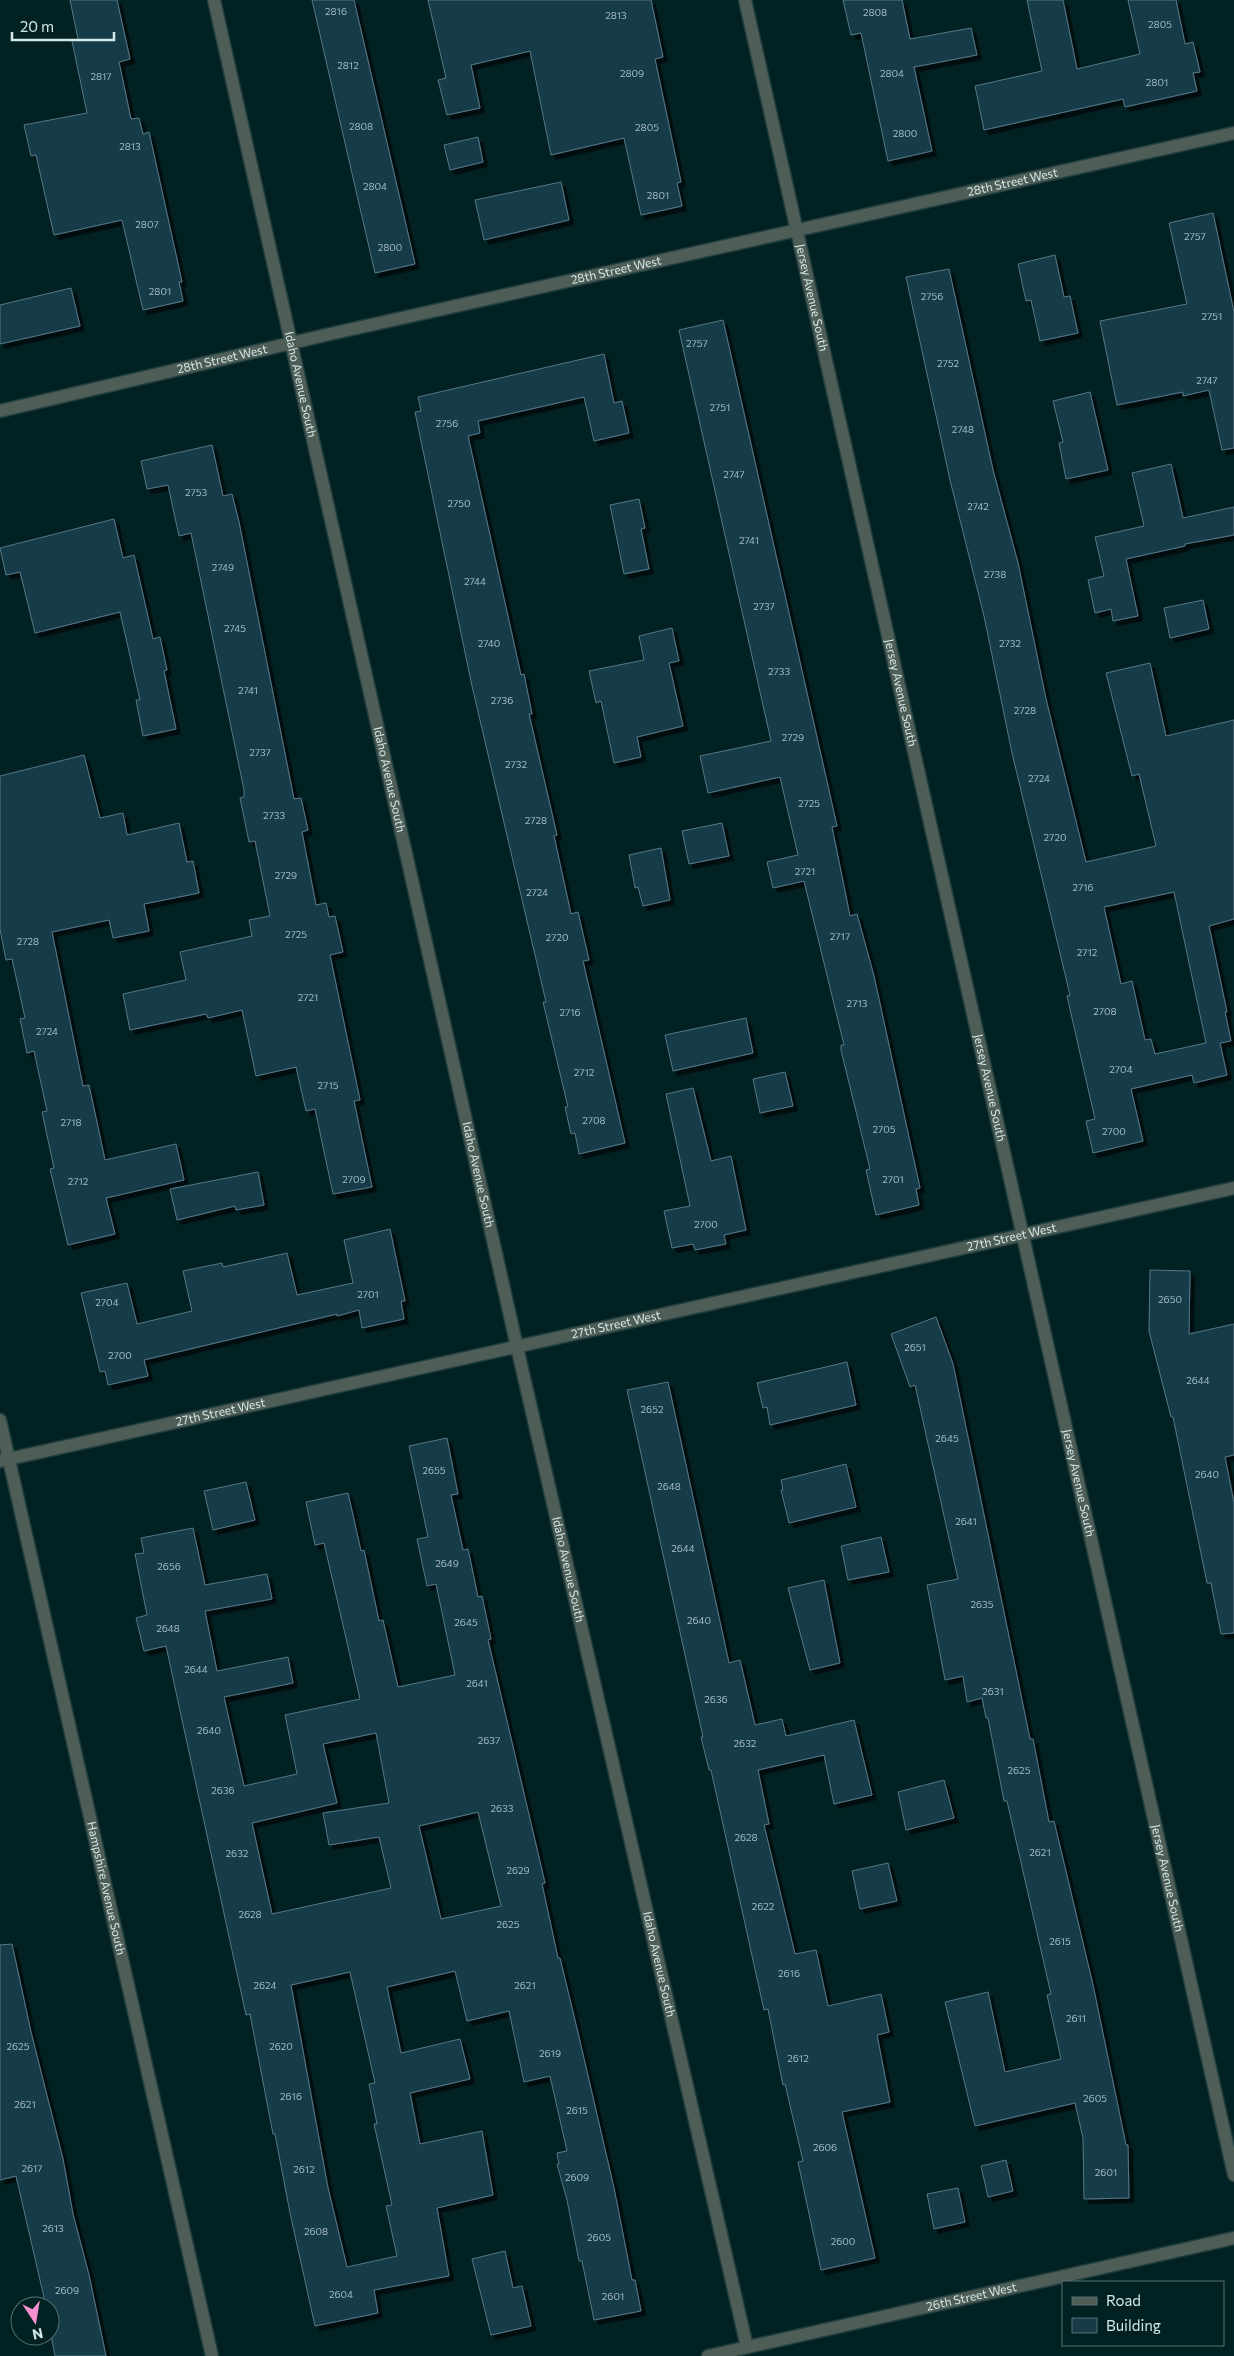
<svg xmlns="http://www.w3.org/2000/svg" width="1234" height="2356" font-family="Commissioner,sans-serif">
  <defs>
    <filter id="shadow"><feDropShadow dx="4.5" dy="4.5" stdDeviation="0" flood-color="#0009"/></filter>
  </defs>
  <rect width="100%" height="100%" fill="#022122"/>
  <g fill="#193a48" stroke="#567887" fill-rule="evenodd" filter="url(#shadow)">
    <polygon points="70,0 117,0 130,59 119,62 131,119 139,118 143,134 149,132 182,282 179,282 183,301 143,310 122,220 54,235 36,155 31,156 24,125 87,113 72,41 78,39"/>
    <polygon points="312,0 354,0 415,264 375,273"/>
    <polygon points="428,0 651,0 663,57 655,59 681,182 677,183 682,206 641,215 624,138 551,155 530,51 471,65 480,108 447,115 438,80 446,78"/>
    <polygon points="843,0 902,0 910,39 971,28 977,55 914,67 932,151 888,161 861,33 851,35"/>
    <polygon points="1027,0 1063,0 1077,69 1140,54 1128,0 1176,0 1185,44 1193,42 1200,72 1193,73 1197,91 1125,107 1123,99 984,130 975,86 1042,71"/>
    <polygon points="478,137 483,162 450,170 444,145"/>
    <polygon points="561,182 569,220 484,240 475,200"/>
    <polygon points="1213,213 1234,312 1234,448 1222,450 1209,390 1183,396 1183,392 1117,405 1100,321 1187,304 1169,223"/>
    <polygon points="1055,255 1064,297 1070,296 1078,333 1040,341 1031,300 1026,301 1018,264"/>
    <path d="M949 269 993 470 1018 563 1046 699 1086 862 1156 846 1139 774 1132 776 1106 673 1150 663 1166 736 1234 720V919L1209 926 1227 1012H1225L1231 1041 1220 1043 1227 1075 1194 1083 1192 1075 1131 1089 1143 1141 1093 1153 1086 1121 1095 1119 1067 996 1070 995 1012 753 984 616 950 480 906 277ZM1174 892 1206 1043 1155 1054 1151 1039 1145 1040 1132 981 1121 984 1104 907Z"/>
    <polygon points="71,288 80,326 0,344 0,305"/>
    <polygon points="723,320 837,826 832,827 850,916 857,914 874,976 920,1188 916,1189 919,1205 876,1215 866,1170 870,1169 841,1050 841,1045 844,1045 804,881 773,888 767,862 798,855 780,777 708,793 700,756 771,741 679,330"/>
    <polygon points="604,354 614,403 622,401 629,433 594,441 584,397 478,421 480,433 468,436 521,675 524,674 532,714 529,714 557,835 554,836 571,914 578,912 589,960 583,961 625,1143 579,1154 575,1133 571,1134 565,1107 568,1107 543,1002 546,1002 472,686 415,412 421,411 418,397"/>
    <polygon points="1090,392 1108,470 1066,479 1059,443 1063,442 1053,401"/>
    <polygon points="212,445 223,496 232,494 239,522 294,799 301,798 308,830 302,832 316,905 326,903 329,917 335,916 343,952 330,955 360,1100 354,1101 372,1187 333,1194 315,1109 306,1111 296,1067 256,1076 242,1010 208,1018 206,1014 130,1030 123,994 186,980 180,952 252,936 249,920 270,916 255,841 249,842 240,798 244,797 244,790 191,533 179,536 168,485 147,489 141,461"/>
    <polygon points="1171,464 1183,518 1234,507 1234,535 1185,544 1185,546 1126,559 1138,616 1113,621 1111,609 1095,613 1088,580 1104,576 1095,537 1144,526 1132,473"/>
    <polygon points="639,499 645,528 641,529 649,569 624,574 610,505"/>
    <polygon points="114,519 123,558 134,555 153,639 160,637 167,670 164,671 176,729 143,736 136,700 140,700 120,612 35,633 20,572 6,575 0,548"/>
    <polygon points="1203,600 1209,629 1170,638 1164,608"/>
    <polygon points="672,628 679,661 669,663 683,726 637,737 641,757 614,763 601,701 596,703 589,671 644,660 639,636"/>
    <polygon points="84,755 100,818 123,813 127,835 179,823 187,862 193,861 199,893 144,904 149,931 113,938 109,920 52,932 83,1086 89,1085 105,1160 176,1144 184,1180 106,1198 115,1234 68,1245 50,1169 54,1168 42,1112 47,1111 34,1051 27,1053 20,1019 25,1018 12,959 6,960 0,929 0,776"/>
    <polygon points="722,823 729,856 689,864 682,831"/>
    <polygon points="661,848 670,900 643,906 638,887 635,888 629,855"/>
    <polygon points="746,1018 753,1053 673,1071 665,1035"/>
    <polygon points="785,1072 793,1106 760,1113 753,1079"/>
    <polygon points="693,1088 711,1161 731,1156 746,1230 724,1235 726,1244 695,1250 693,1244 672,1248 664,1211 690,1206 666,1094"/>
    <polygon points="258,1172 264,1205 236,1210 235,1206 177,1220 170,1189"/>
    <polygon points="390,1229 405,1301 401,1301 404,1319 362,1328 359,1310 337,1316 337,1314 144,1360 148,1376 108,1385 105,1371 100,1372 81,1293 127,1283 137,1324 192,1311 183,1271 222,1263 223,1267 287,1253 297,1295 353,1283 344,1240"/>
    <polygon points="1150,1270 1190,1271 1189,1334 1234,1324 1234,1455 1225,1457 1234,1503 1234,1633 1221,1634 1211,1583 1207,1583 1173,1417 1171,1417 1149,1331"/>
    <polygon points="936,1317 953,1364 1030,1739 1033,1739 1049,1822 1054,1821 1093,1985 1126,2145 1128,2145 1129,2198 1084,2199 1083,2138 1075,2103 975,2126 945,2002 988,1992 1005,2072 1061,2059 1047,1995 1051,1994 1007,1801 1004,1801 988,1718 986,1718 982,1698 967,1702 963,1676 945,1680 927,1585 958,1579 915,1385 910,1387 891,1334"/>
    <polygon points="847,1362 856,1405 770,1425 767,1407 763,1408 757,1383"/>
    <polygon points="668,1382 729,1663 740,1660 755,1725 782,1719 786,1736 854,1720 872,1795 834,1804 824,1755 758,1770 769,1824 764,1825 795,1954 816,1950 828,2006 881,1994 889,2032 877,2035 890,2102 842,2112 875,2258 821,2270 798,2162 803,2161 785,2084 783,2085 768,2009 764,2010 711,1770 709,1770 701,1737 703,1737 627,1390"/>
    <path d="M447 1438 458 1494 451 1495 463 1550 468 1549 478 1597 482 1596 491 1639 488 1640 545 1883 542 1884 558 1958H560L579 2037 614 2188 632 2280H635L641 2311 594 2320 582 2261H579L567 2200 557 2164H559L557 2153 567 2151 550 2076 524 2082 509 2011 467 2021 455 1971 387 1987 401 2053 460 2039 470 2079 410 2093 420 2144 482 2131 493 2195 437 2208 449 2276 374 2290 378 2313 315 2326 290 2213 275 2134H273L250 2014 246 2015 166 1646 144 1651 136 1618 147 1615 135 1554 144 1553 141 1538 193 1528 205 1585 267 1574 272 1599 205 1611 217 1671 288 1657 293 1683 224 1697 244 1786 297 1774 285 1715 360 1699 324 1543 315 1545 306 1502 348 1493 361 1551 364 1550 379 1621 383 1620 398 1687 455 1675 436 1584 427 1586 417 1539 428 1537 409 1446ZM376 1733 389 1803 323 1813 329 1845 379 1837 391 1888 272 1914 252 1823 337 1803 323 1744ZM478 1812 501 1906 441 1919 419 1826ZM350 1972 375 2083 369 2084 377 2124H374L392 2205 386 2206 397 2256 347 2267 328 2188 291 1985Z"/>
    <polygon points="846,1464 856,1507 789,1523 781,1490 783,1490 781,1480"/>
    <polygon points="246,1482 255,1520 213,1530 204,1491"/>
    <polygon points="881,1537 889,1572 848,1580 841,1546"/>
    <polygon points="824,1580 840,1663 810,1670 788,1588"/>
    <polygon points="944,1780 954,1818 906,1830 898,1792"/>
    <polygon points="888,1863 897,1901 860,1909 852,1871"/>
    <polygon points="12,1944 31,2032 63,2159 73,2214 89,2275 106,2356 55,2356 50,2330 50,2306 46,2306 16,2176 0,2180 0,1945"/>
    <polygon points="1006,2160 1013,2191 988,2197 981,2166"/>
    <polygon points="958,2188 965,2222 934,2229 927,2194"/>
    <polygon points="505,2251 513,2288 522,2286 531,2326 491,2335 472,2259"/>
  </g>
  <g fill="none" stroke-linecap="round" stroke-linejoin="round">
    <g stroke="#1f3d3e" stroke-width="15">
      <g id="minor">
        <path id="s1" d="M214 0 517 1347 747 2347"/>
        <path id="s2" d="M745 0 1234 2175"/>
        <path id="s3" d="M0 411 330 334 1234 133"/>
        <path id="s4" d="M0 1420 212 2356"/>
        <path id="s5" d="M0 1461 1234 1188"/>
        <path id="s6" d="M708 2356 1234 2238"/>
      </g>
    </g>
    <use href="#minor" stroke="#4f5d57" stroke-width="12"/>
  </g>
  <g text-anchor="middle" stroke-width="4" stroke-linejoin="round" paint-order="stroke">
    <g font-size="10" fill="#a4bcc0">
      <text x="336" y="15">2816</text>
      <text x="875" y="16">2808</text>
      <text x="616" y="19">2813</text>
      <text x="1160" y="28">2805</text>
      <text x="348" y="69">2812</text>
      <text x="632" y="77">2809</text>
      <text x="892" y="77">2804</text>
      <text x="101" y="80">2817</text>
      <text x="1157" y="86">2801</text>
      <text x="361" y="130">2808</text>
      <text x="647" y="131">2805</text>
      <text x="905" y="137">2800</text>
      <text x="130" y="150">2813</text>
      <text x="375" y="190">2804</text>
      <text x="658" y="199">2801</text>
      <text x="147" y="228">2807</text>
      <text x="1195" y="240">2757</text>
      <text x="390" y="251">2800</text>
      <text x="160" y="295">2801</text>
      <text x="932" y="300">2756</text>
      <text x="1212" y="320">2751</text>
      <text x="697" y="347">2757</text>
      <text x="948" y="367">2752</text>
      <text x="1207" y="384">2747</text>
      <text x="720" y="411">2751</text>
      <text x="447" y="427">2756</text>
      <text x="963" y="433">2748</text>
      <text x="734" y="478">2747</text>
      <text x="196" y="496">2753</text>
      <text x="459" y="507">2750</text>
      <text x="978" y="510">2742</text>
      <text x="749" y="544">2741</text>
      <text x="223" y="571">2749</text>
      <text x="995" y="578">2738</text>
      <text x="475" y="585">2744</text>
      <text x="764" y="610">2737</text>
      <text x="235" y="632">2745</text>
      <text x="489" y="647">2740</text>
      <text x="1010" y="647">2732</text>
      <text x="779" y="675">2733</text>
      <text x="248" y="694">2741</text>
      <text x="502" y="704">2736</text>
      <text x="1025" y="714">2728</text>
      <text x="793" y="741">2729</text>
      <text x="260" y="756">2737</text>
      <text x="516" y="768">2732</text>
      <text x="1039" y="782">2724</text>
      <text x="809" y="807">2725</text>
      <text x="274" y="819">2733</text>
      <text x="536" y="824">2728</text>
      <text x="1055" y="841">2720</text>
      <text x="805" y="875">2721</text>
      <text x="286" y="879">2729</text>
      <text x="1083" y="891">2716</text>
      <text x="537" y="896">2724</text>
      <text x="296" y="938">2725</text>
      <text x="840" y="940">2717</text>
      <text x="557" y="941">2720</text>
      <text x="28" y="945">2728</text>
      <text x="1087" y="956">2712</text>
      <text x="308" y="1001">2721</text>
      <text x="857" y="1007">2713</text>
      <text x="1105" y="1015">2708</text>
      <text x="570" y="1016">2716</text>
      <text x="47" y="1035">2724</text>
      <text x="1121" y="1073">2704</text>
      <text x="584" y="1076">2712</text>
      <text x="328" y="1089">2715</text>
      <text x="594" y="1124">2708</text>
      <text x="71" y="1126">2718</text>
      <text x="884" y="1133">2705</text>
      <text x="1114" y="1135">2700</text>
      <text x="354" y="1183">2709</text>
      <text x="893" y="1183">2701</text>
      <text x="78" y="1185">2712</text>
      <text x="706" y="1228">2700</text>
      <text x="368" y="1298">2701</text>
      <text x="1170" y="1303">2650</text>
      <text x="107" y="1306">2704</text>
      <text x="915" y="1351">2651</text>
      <text x="120" y="1359">2700</text>
      <text x="1198" y="1384">2644</text>
      <text x="652" y="1413">2652</text>
      <text x="947" y="1442">2645</text>
      <text x="434" y="1474">2655</text>
      <text x="1207" y="1478">2640</text>
      <text x="669" y="1490">2648</text>
      <text x="966" y="1525">2641</text>
      <text x="683" y="1552">2644</text>
      <text x="447" y="1567">2649</text>
      <text x="169" y="1570">2656</text>
      <text x="982" y="1608">2635</text>
      <text x="699" y="1624">2640</text>
      <text x="466" y="1626">2645</text>
      <text x="168" y="1632">2648</text>
      <text x="196" y="1673">2644</text>
      <text x="477" y="1687">2641</text>
      <text x="993" y="1695">2631</text>
      <text x="716" y="1703">2636</text>
      <text x="209" y="1734">2640</text>
      <text x="489" y="1744">2637</text>
      <text x="745" y="1747">2632</text>
      <text x="1019" y="1774">2625</text>
      <text x="223" y="1794">2636</text>
      <text x="502" y="1812">2633</text>
      <text x="746" y="1841">2628</text>
      <text x="1040" y="1856">2621</text>
      <text x="237" y="1857">2632</text>
      <text x="518" y="1874">2629</text>
      <text x="763" y="1910">2622</text>
      <text x="250" y="1918">2628</text>
      <text x="508" y="1928">2625</text>
      <text x="1060" y="1945">2615</text>
      <text x="789" y="1977">2616</text>
      <text x="265" y="1989">2624</text>
      <text x="525" y="1989">2621</text>
      <text x="1076" y="2022">2611</text>
      <text x="18" y="2050">2625</text>
      <text x="281" y="2050">2620</text>
      <text x="550" y="2057">2619</text>
      <text x="798" y="2062">2612</text>
      <text x="291" y="2100">2616</text>
      <text x="1095" y="2102">2605</text>
      <text x="25" y="2108">2621</text>
      <text x="577" y="2114">2615</text>
      <text x="825" y="2151">2606</text>
      <text x="32" y="2172">2617</text>
      <text x="304" y="2173">2612</text>
      <text x="1106" y="2176">2601</text>
      <text x="577" y="2181">2609</text>
      <text x="53" y="2232">2613</text>
      <text x="316" y="2235">2608</text>
      <text x="599" y="2241">2605</text>
      <text x="843" y="2245">2600</text>
      <text x="67" y="2294">2609</text>
      <text x="341" y="2298">2604</text>
      <text x="613" y="2300">2601</text>
    </g>
    <g font-size="12" fill="#d3e8e8" stroke="#022122">
      <text dy="4" stroke="none"><textPath href="#s3" startOffset="1038">28th Street West</textPath></text>
      <text dy="4" stroke="none"><textPath href="#s3" startOffset="632">28th Street West</textPath></text>
      <text dy="4" stroke="none"><textPath href="#s2" startOffset="305">Jersey Avenue South</textPath></text>
      <text dy="4" stroke="none"><textPath href="#s3" startOffset="228">28th Street West</textPath></text>
      <text dy="4" stroke="none"><textPath href="#s1" startOffset="394">Idaho Avenue South</textPath></text>
      <text dy="4" stroke="none"><textPath href="#s2" startOffset="710">Jersey Avenue South</textPath></text>
      <text dy="4" stroke="none"><textPath href="#s1" startOffset="799">Idaho Avenue South</textPath></text>
      <text dy="4" stroke="none"><textPath href="#s2" startOffset="1115">Jersey Avenue South</textPath></text>
      <text dy="4" stroke="none"><textPath href="#s1" startOffset="1204">Idaho Avenue South</textPath></text>
      <text dy="4" stroke="none"><textPath href="#s5" startOffset="1036">27th Street West</textPath></text>
      <text dy="4" stroke="none"><textPath href="#s5" startOffset="631">27th Street West</textPath></text>
      <text dy="4" stroke="none"><textPath href="#s5" startOffset="226">27th Street West</textPath></text>
      <text dy="4" stroke="none"><textPath href="#s2" startOffset="1520">Jersey Avenue South</textPath></text>
      <text dy="4" stroke="none"><textPath href="#s1" startOffset="1609">Idaho Avenue South</textPath></text>
      <text dy="4" stroke="none"><textPath href="#s2" startOffset="1925">Jersey Avenue South</textPath></text>
      <text dy="4" stroke="none"><textPath href="#s4" startOffset="480">Hampshire Avenue South</textPath></text>
      <text dy="4" stroke="none"><textPath href="#s1" startOffset="2014">Idaho Avenue South</textPath></text>
      <text dy="4" stroke="none"><textPath href="#s6" startOffset="270">26th Street West</textPath></text>
    </g>
  </g>
  <rect x="1062" y="2281" width="162" height="65" fill="#022122" stroke="#567171"/>
  <rect x="1072" y="2297" width="25" height="8" fill="#4f5d57" stroke="#567171"/>
  <text x="1106" y="2306" font-size="15" fill="#d3e8e8">Road</text>
  <rect x="1072" y="2318" width="25" height="15" fill="#193a48" stroke="#567171"/>
  <text x="1106" y="2331" font-size="15" fill="#d3e8e8">Building</text>
  <g transform="translate(35 2321) rotate(168)"><circle r="24" fill="#022122" stroke="#567171"/>
  <path d="M0-4L9 19L0 12L-9 19Z" fill="#f790ce"/>
  <text y="-8" font-size="14" font-weight="bold" text-anchor="middle" fill="#d3e8e8">N</text>
  </g>
  <path d="M12 32v8h102v-8" fill="none" stroke="#d3e8e8" stroke-width="2.5"/>
  <text x="20" y="32" font-size="15" fill="#d3e8e8" stroke="#022122" stroke-width="4" paint-order="stroke">20 m</text>
</svg>
